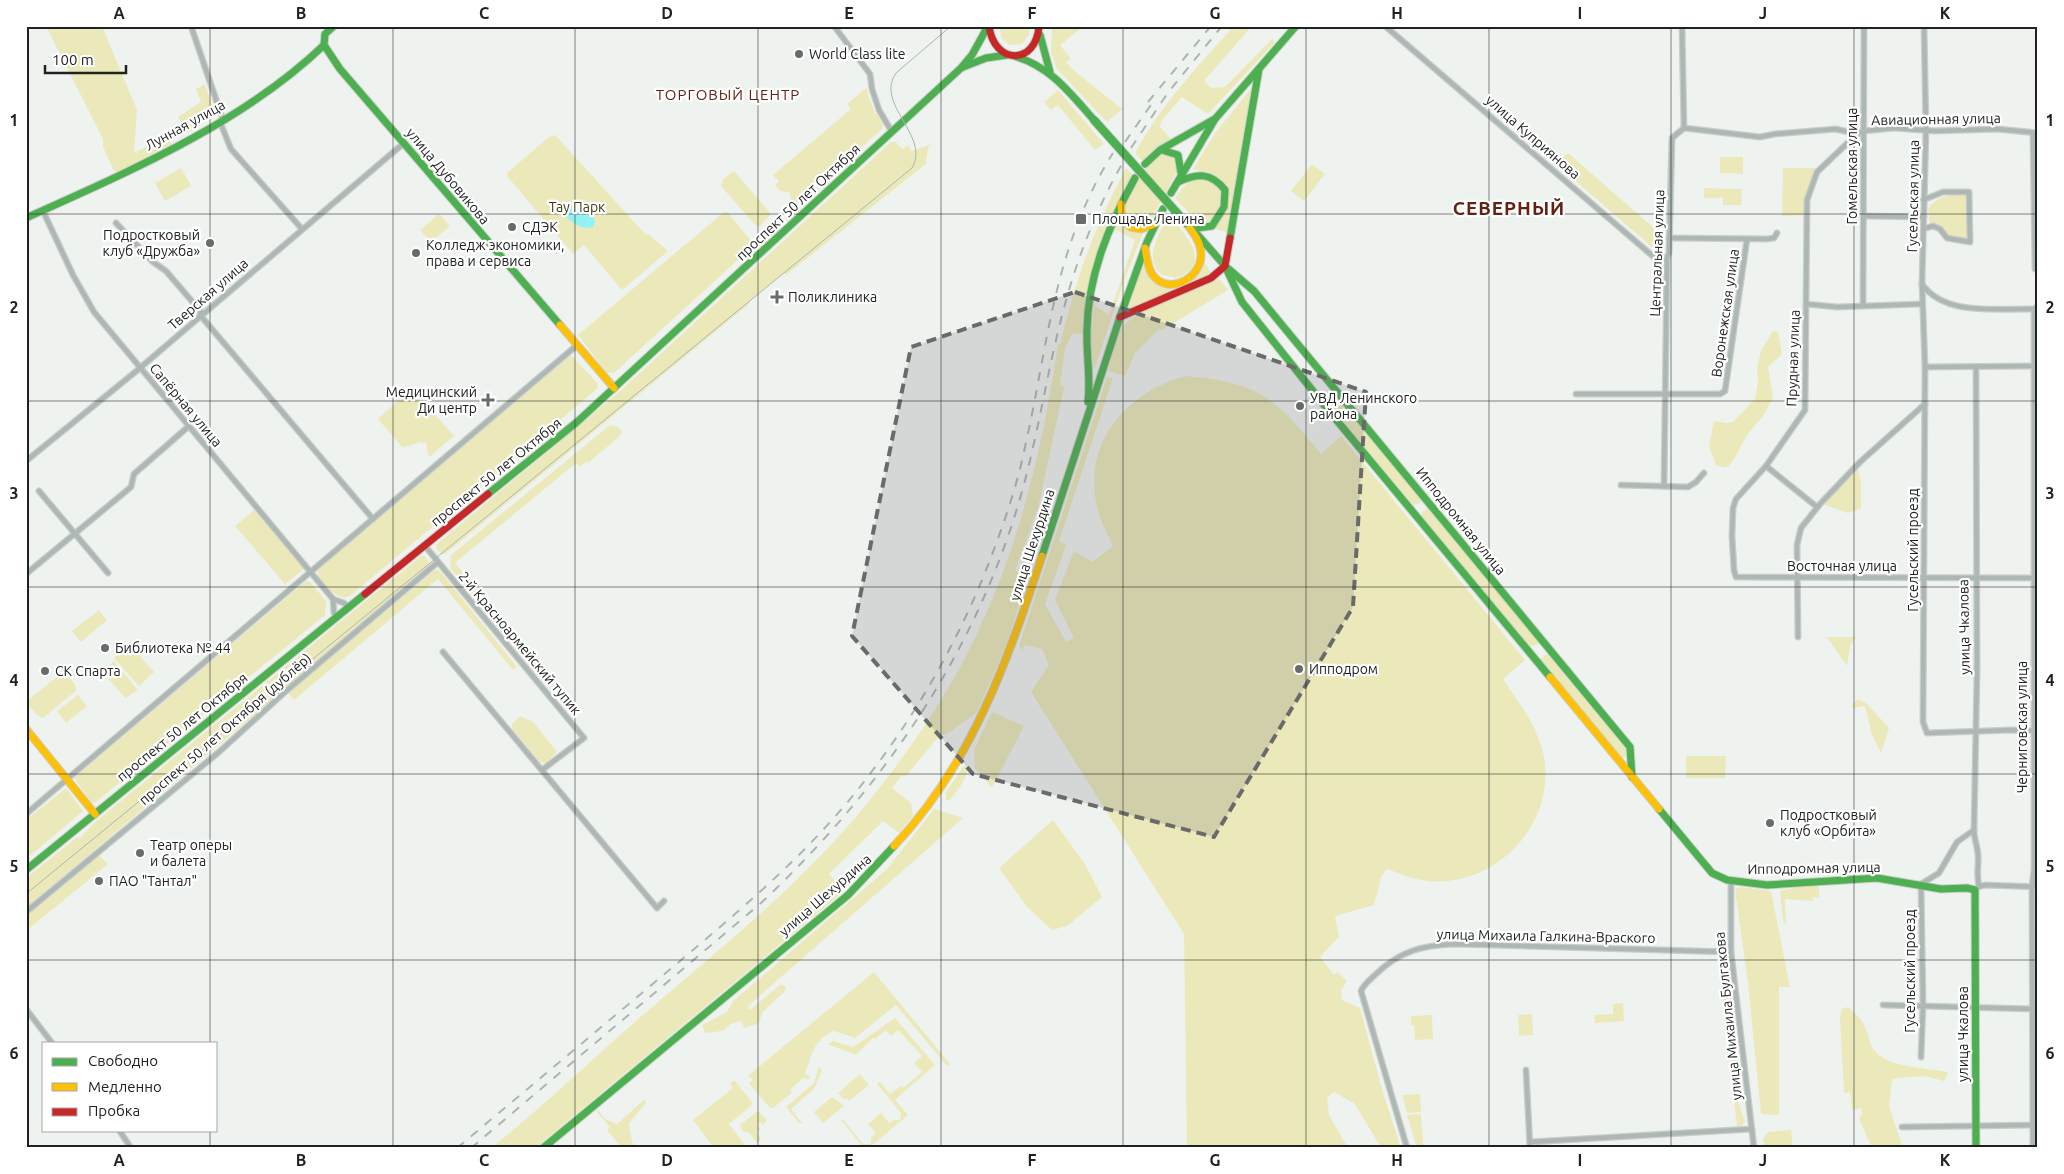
<svg xmlns="http://www.w3.org/2000/svg" width="2064" height="1174" font-family="Ubuntu,sans-serif">
  <rect width="100%" height="100%" fill="#eff3f0"/>
  <g fill="#ebe9b9">
    <polygon points="46,26 102,26 137,110 134,153 167,136 172,144 119,172 114,171 103,147 103,139"/>
    <polygon points="1000,26 1029,26 1029,35 1022,44 1010,45 1001,38"/>
    <polygon points="1052,26 1084,26 1060,45 1071,59 1066,62 1072,69 1122,109 1107,122 1057,69 1051,52"/>
    <path d="M1234 26H1252L1204 81 1211 88 1225 87 1272 39 1275 42 1208 114 1182 97 1161 121 1160 127 1171 139 1156 147 1143 162 1135 153C1161 105 1198 66 1234 26Z"/>
    <polygon points="205,84 215,116 187,133 178,117 201,102 196,89"/>
    <polygon points="1254,85 1230,233 1214,229 1228,208 1228,188 1212,173 1193,169 1216,132"/>
    <polygon points="866,88 875,114 876,113 883,124 882,129 831,175 827,172 793,205 789,192 780,191 775,185 779,181 773,175 851,109 847,104"/>
    <polygon points="1058,90 1104,144 1095,150 1058,105 1051,110 1044,102"/>
    <polygon points="555,135 646,235 648,234 668,251 622,290 584,245 573,254 507,176 508,172 549,137"/>
    <polygon points="891,142 896,142 902,149 908,145 911,151 932,144 928,148 926,162 927,163 786,275 784,273 749,301 749,304 445,554 441,554 436,548 437,544 618,393"/>
    <path d="M1171 153 1176 158 1178 170 1150 221 1142 227 1128 223C1125 218 1123 214 1124 208 1125 194 1148 163 1159 155 1163 153 1166 153 1171 153Z"/>
    <polygon points="1568,153 1664,237 1662,244 1652,247 1556,164"/>
    <polygon points="1720,157 1743,157 1743,174 1720,173"/>
    <polygon points="1312,164 1325,174 1304,201 1291,191"/>
    <polygon points="181,168 191,186 165,201 155,183"/>
    <path d="M1126 168 1133 175C1099 232 1090 269 1083 334H1072L1065 348 1060 385 1064 387 1038 508 1015 571 1028 577 1007 643 977 712 947 734 940 735 905 777 902 775 892 788 911 803 913 816 899 833 883 821 829 874 844 891 535 1148H491C544 1106 593 1058 644 1014 719 950 797 887 860 812 903 760 943 703 973 642 1019 549 1043 446 1058 344H1061C1062 332 1067 319 1070 307 1083 257 1103 212 1126 168Z"/>
    <path d="M1783 168H1819C1808 180 1805 199 1805 215L1782 216Z"/>
    <polygon points="734,171 771,214 760,226 756,226 721,186 723,179"/>
    <path d="M1196 177C1231 180 1225 200 1211 223H1199L1175 198 1184 186Z"/>
    <polygon points="1704,188 1742,189 1741,205 1723,205 1723,198 1704,198"/>
    <path d="M1966 195 1968 237C1955 241 1942 231 1930 226L1928 208C1939 196 1950 193 1966 195Z"/>
    <polygon points="727,212 753,243 753,246 614,373 607,373 578,335 723,213"/>
    <polygon points="439,214 450,226 431,242 420,230"/>
    <path d="M1117 216C1120 228 1132 233 1143 233L1125 278 1094 370 1091 337 1094 305 1109 315 1135 240 1112 228Z"/>
    <path d="M1169 216C1184 233 1214 262 1178 278L1162 275C1142 259 1159 233 1169 216Z"/>
    <path d="M1204 262 1213 276 1127 310 1143 264C1145 268 1147 274 1151 278 1170 299 1196 285 1204 262Z"/>
    <path d="M1219 279 1228 290 1162 330 1159 329 1135 353 1125 376 1108 371C1112 358 1115 338 1123 327 1133 313 1203 278 1219 279Z"/>
    <polygon points="1773,331 1778,332 1782,354 1768,367 1773,398 1763,416 1747,435 1733,461 1726,468 1716,465 1709,446 1714,421 1727,423 1733,422 1755,399 1758,382 1757,368 1761,351"/>
    <path d="M571 355 598 384 597 389 350 596C337 602 319 583 317 570Z"/>
    <path d="M1185 376C1259 382 1275 398 1321 454L1341 436 1525 660 1503 679C1520 705 1541 730 1545 763 1552 829 1493 888 1427 881 1413 879 1400 874 1387 869L1382 875 1374 905 1335 916 1339 937 1320 957 1334 975 1338 972 1347 981 1341 990 1342 1000 1360 1008 1383 1093 1401 1148H1381L1355 1104 1334 1092 1327 1098 1329 1115 1348 1148H1187L1184 934 1031 692 1049 665 1042 649 1025 645 1022 650 1019 646 1107 377 1113 378 1059 541 1066 545 1045 604 1066 642 1074 638 1055 600 1074 551 1093 562 1113 546C1107 533 1100 521 1097 507 1083 442 1126 393 1185 376Z"/>
    <polygon points="412,388 454,436 429,457 426,443 420,442 403,448 378,419"/>
    <polygon points="1339,397 1421,498 1421,503 1413,505 1331,407 1331,402"/>
    <polygon points="610,425 618,427 622,431 619,437 588,463 587,461 579,467 576,463 455,563 541,667 534,672 450,568 451,555"/>
    <polygon points="1858,469 1861,483 1861,509 1848,513 1822,504"/>
    <polygon points="1427,508 1432,510 1538,640 1538,644 1529,647 1421,516 1422,512"/>
    <polygon points="254,510 304,569 285,584 235,526"/>
    <polygon points="421,556 425,556 430,564 429,567 26,908 26,878 76,838 81,837 94,823"/>
    <polygon points="436,569 440,571 517,667 513,670 438,579 294,700 288,693"/>
    <polygon points="306,581 310,582 326,601 325,615 96,802 91,802 74,778"/>
    <polygon points="99,610 107,620 81,642 72,631"/>
    <polygon points="1827,637 1856,637 1850,646 1847,666"/>
    <polygon points="129,644 154,672 139,686 114,658"/>
    <polygon points="1549,653 1628,749 1626,757 1621,758 1541,662 1541,658"/>
    <polygon points="114,661 138,690 125,698 102,671"/>
    <path d="M62 673C69 675 77 685 76 691L43 718 38 716 28 705V700Z"/>
    <polygon points="78,695 87,706 66,723 57,711"/>
    <polygon points="1858,699 1867,704 1889,728 1881,753 1872,735 1865,706 1853,708 1852,705"/>
    <polygon points="992,712 1024,726 992,788 975,768 974,750"/>
    <polygon points="520,716 533,722 557,752 546,763 540,762 512,729 512,724"/>
    <polygon points="1686,756 1726,756 1725,778 1686,778"/>
    <path d="M966 766 968 768C966 780 957 791 950 800H946V792L963 767Z"/>
    <polygon points="66,788 83,811 26,859 26,820"/>
    <polygon points="934,809 963,818 748,1006 750,1010 781,984 786,987 785,991 762,1013 759,1023 744,1028 741,1021 730,1024 723,1031 705,1033 702,1025 727,1012 733,1001 887,869"/>
    <polygon points="1053,820 1085,864 1102,897 1067,926 1052,930 1027,907 999,868"/>
    <polygon points="99,855 108,864 26,931 26,916"/>
    <polygon points="1813,884 1819,887 1819,898 1813,897 1813,901 1785,899 1786,925 1783,921 1780,891"/>
    <polygon points="1739,887 1771,891 1790,987 1779,987 1779,1115 1761,1114 1748,983 1735,890"/>
    <polygon points="1724,957 1737,1074 1737,1099 1745,1121 1741,1128 1737,1127 1719,960"/>
    <path d="M874 972 950 1064 947 1066 896 1005 855 1038 834 1031C813 1040 812 1055 805 1074L810 1076 809 1080 803 1078 790 1090 792 1093 773 1108 769 1107 749 1083 753 1080 749 1076 745 1078Z"/>
    <polygon points="1623,1003 1624,1021 1595,1023 1594,1015 1613,1014 1613,1004"/>
    <path d="M1848 1007C1856 1014 1864 1021 1867 1032 1869 1037 1870 1046 1874 1050 1887 1068 1927 1068 1948 1072L1944 1081 1924 1076 1892 1079 1889 1106 1903 1148H1872L1859 1119 1862 1115 1861 1108 1852 1110 1850 1092 1844 1093 1840 1018 1842 1009Z"/>
    <polygon points="1532,1014 1533,1035 1519,1036 1518,1015"/>
    <polygon points="1432,1015 1433,1039 1415,1040 1414,1025 1411,1025 1411,1016"/>
    <polygon points="895,1018 935,1065 895,1100 908,1115 869,1148 864,1148 841,1120 843,1119 863,1144 871,1144 871,1138 876,1133 868,1124 881,1113 889,1123 894,1120 900,1120 901,1113 877,1084 880,1082 890,1094 901,1086 903,1088 922,1072 914,1063 922,1056 898,1030 891,1036 886,1030 875,1039 873,1038 856,1055 828,1044 833,1041 853,1047"/>
    <polygon points="819,1066 822,1071 814,1089 791,1109 802,1123 800,1124 786,1107 814,1083"/>
    <polygon points="860,1074 869,1085 849,1101 847,1098 844,1100 838,1093"/>
    <polygon points="732,1081 735,1081 752,1102 751,1106 729,1124 747,1148 714,1148 693,1120 733,1088 730,1084"/>
    <polygon points="1420,1094 1421,1112 1407,1113 1402,1095"/>
    <polygon points="832,1097 844,1106 823,1123 814,1112"/>
    <polygon points="645,1099 646,1103 629,1123 632,1142 636,1148 622,1148 607,1130 610,1127 596,1111 598,1110 605,1119 617,1124"/>
    <polygon points="758,1111 767,1120 763,1125 760,1122 758,1124 760,1130 757,1133 761,1139 757,1143 749,1132 743,1132 740,1125"/>
    <polygon points="1421,1114 1423,1145 1416,1145 1407,1115"/>
    <polygon points="1791,1130 1793,1148 1765,1148 1763,1139 1768,1132"/>
  </g>
  <path fill="#94f2f5" d="M572 203 593 216 595 221 593 227C579 231 569 220 560 210Z"/>
  <g fill="none" stroke-linecap="round" stroke-linejoin="round">
    <g stroke="#cbcdcb" stroke-width="7">
      <g id="street">
        <polyline points="191,26 223,120"/>
        <polyline points="834,26 870,74 872,89 879,110 892,132"/>
        <polyline points="1385,26 1655,258 1659,260 1667,258"/>
        <polyline points="1682,26 1684,128"/>
        <polyline points="1924,26 1926,130 1922,283 1925,367 1923,722 1927,733 2012,730 2038,731"/>
        <polyline points="220,122 231,149 302,229"/>
        <polyline points="1684,128 1760,137 1775,134 1836,129 1857,134 1864,131 1894,128 1935,131 1997,129 2038,133"/>
        <polyline points="2033,133 2035,269"/>
        <polyline points="1857,134 1817,172 1807,200 1805,410 1766,466 1736,499 1733,508 1732,536 1734,570 1736,577 2036,578"/>
        <polyline points="43,211 73,275 94,312 333,599 344,603 349,608"/>
        <polyline points="1864,216 1924,217"/>
        <polyline points="116,223 153,262 166,271 202,313"/>
        <polyline points="1923,229 1933,226 1940,229 1947,238 1970,242 1969,192 1943,192 1923,200"/>
        <polyline points="1669,238 1767,239 1774,238 1777,233"/>
        <path d="M1922 284C1945 317 1999 308 2034 309"/>
        <polyline points="1806,304 1837,307 1922,304"/>
        <polyline points="1863,305 1864,26"/>
        <polyline points="200,315 373,519"/>
        <polyline points="1925,367 2034,366"/>
        <path d="M1976 367 1977 672 1974 830C1974 838 1977 845 1978 854 1979 865 1976 874 1979 886"/>
        <polyline points="1576,394 1720,394 1725,391 1747,239"/>
        <polyline points="26,461 134,373 404,143"/>
        <polyline points="1766,466 1817,507"/>
        <polyline points="1621,485 1688,487 1696,482 1704,473"/>
        <polyline points="1664,486 1667,258 1669,253 1672,138 1684,128"/>
        <polyline points="39,491 108,573"/>
        <polyline points="425,546 584,738 542,770"/>
        <polyline points="26,574 131,487 134,474 189,426"/>
        <polyline points="333,599 334,613 337,618"/>
        <polyline points="1798,637 1797,545 1801,528 1820,504 1860,462 1925,404"/>
        <polyline points="443,652 657,908 664,901"/>
        <polyline points="26,814 576,346"/>
        <polyline points="1731,882 1731,952 1754,1148"/>
        <polyline points="1978,887 1985,885 2038,887"/>
        <polyline points="26,912 219,752 285,692 438,562"/>
        <polyline points="1883,1005 2038,1009"/>
        <polyline points="26,1009 52,1043"/>
        <polyline points="1921,1057 1923,1005 1921,884 1939,873 1957,842 1974,830"/>
        <polyline points="1526,1070 1530,1148"/>
        <polyline points="1902,1127 2038,1125"/>
        <polyline points="119,1130 131,1148"/>
        <polyline points="1530,1142 1752,1129"/>
        <path d="M1407 1148 1361 991C1364 984 1371 979 1376 974 1400 951 1423 945 1455 944L1731 952"/>
        <polyline points="2033,1148 2032,887 2034,870 2034,309 2038,306"/>
      </g>
    </g>
    <g stroke="#cbcdcb" stroke-width="9">
      <g id="fast">
        <polyline points="1040,35 1050,72"/>
        <polyline points="324,45 340,69 560,325"/>
        <path d="M1014 56C1050 66 1070 93 1094 120"/>
        <polyline points="963,67 986,58 1007,55"/>
        <polyline points="1162,150 1178,155 1181,173"/>
        <polyline points="1145,164 1160,150 1213,120"/>
        <path d="M1178 182C1197 173 1211 172 1225 190L1224 207 1212 226 1197 228 1188 224"/>
        <polyline points="1171,193 1215,119 1296,26"/>
        <path d="M26 218C128 172 243 123 324 45L325 34 334 26"/>
        <polyline points="1196,233 1225,266 1254,291 1630,747 1632,777"/>
        <polyline points="1230,238 1259,69"/>
        <polyline points="1225,266 1242,302 1324,405 1550,677"/>
        <path d="M1088 402C1091 378 1086 354 1087 329 1088 275 1109 225 1135 178"/>
        <polyline points="488,494 577,422 961,68 972,55 988,26"/>
        <polyline points="1042,556 1120,317 1147,242 1163,209"/>
        <polyline points="1659,809 1712,873 1727,880 1767,885 1877,878 1941,889 1967,888 1975,890 1976,1148"/>
        <polyline points="26,870 365,594"/>
        <polyline points="543,1148 848,895 894,846"/>
      </g>
    </g>
    <g stroke="#cbcdcb" stroke-width="9">
      <g id="slow">
        <polyline points="1121,204 1122,219 1130,227 1141,229 1155,224"/>
        <path d="M1145 248C1147 257 1147 266 1152 274 1168 297 1202 278 1201 254 1201 242 1193 232 1186 223"/>
        <polyline points="560,325 614,388"/>
        <polyline points="1550,677 1659,809"/>
        <polyline points="26,729 95,814"/>
        <path d="M894 846C971 765 1008 660 1042 556"/>
      </g>
    </g>
    <g stroke="#cbcdcb" stroke-width="9">
      <g id="jam">
        <path d="M989 26C994 65 1036 66 1039 26"/>
        <polyline points="1120,317 1211,278 1225,266 1230,238"/>
        <polyline points="365,594 488,494"/>
      </g>
    </g>
    <use href="#street" stroke="#adb8b4" stroke-width="4.5"/>
    <use href="#fast" stroke="#4caf50" stroke-width="7"/>
    <use href="#slow" stroke="#ffc107" stroke-width="7"/>
    <use href="#jam" stroke="#c62828" stroke-width="7"/>
    <path stroke="#adb5b1" stroke-width="1" d="M26 894 912 168C931 136 874 104 896 73L951 26"/>
    <g stroke="#adb5b1" stroke-width="2" stroke-dasharray="9 9" stroke-linecap="butt">
      <polyline points="1148,102 1211,26"/>
      <polyline points="1125,142 1155,99"/>
      <polyline points="1131,148 1167,94 1222,26"/>
      <path d="M457 1148C525 1091 593 1034 661 977 726 922 791 869 846 804 907 731 956 648 990 560 1004 523 1017 486 1025 447 1049 341 1053 249 1113 153"/>
      <path d="M471 1148 761 903C883 788 978 651 1023 488 1039 429 1048 367 1064 308 1077 258 1097 208 1122 164"/>
    </g>
    <g stroke="#cbcdcb" stroke-width="10" stroke-linecap="butt">
      <polyline id="fast-bridge" points="1094,120 1186,223"/>
    </g>
    <use href="#fast-bridge" stroke="#4caf50" stroke-width="8"/>
  </g>
  <path fill="#686b69" fill-opacity="0.2" stroke="#686b69" stroke-width="4" stroke-dasharray="10 6" stroke-linejoin="round" d="M1075 292 1366 392 1353 607 1214 837 973 774 852 636 911 347Z"/>
  <path fill="none" stroke="#202221" stroke-width="1" stroke-opacity="0.55" d="M210 26V1043M393 26V1148M575 26V1148M758 26V1148M941 26V1148M1123 26V1148M1306 26V1148M1489 26V1148M1671 26V1148M1854 26V1148M26 214H2038M26 401H2038M26 587H2038M26 774H2038M26 960H2038M210 1130V1148"/>
  <g fill="#686b69" stroke="#fff" stroke-width="2">
    <circle cx="799" cy="54" r="5"/>
    <rect x="1075" y="213" width="12" height="12" rx="2.5"/>
    <circle cx="512" cy="227" r="5"/>
    <circle cx="210" cy="243" r="5"/>
    <circle cx="416" cy="253" r="5"/>
    <path d="M774.5 289.5h5v5h5v5h-5v5h-5v-5h-5v-5h5z"/>
    <path d="M485.5 392.5h5v5h5v5h-5v5h-5v-5h-5v-5h5z"/>
    <circle cx="1300" cy="406" r="5"/>
    <circle cx="105" cy="648" r="5"/>
    <circle cx="1299" cy="669" r="5"/>
    <circle cx="45" cy="671" r="5"/>
    <circle cx="1770" cy="823" r="5"/>
    <circle cx="140" cy="853" r="5"/>
    <circle cx="99" cy="881" r="5"/>
  </g>
  <g text-anchor="middle" stroke-width="4.5" stroke-linejoin="round" paint-order="stroke">
    <g font-size="14" fill="#202221" stroke="#fff" text-anchor="start">
      <text x="809" y="59">World Class lite</text>
      <text x="1092" y="224">Площадь Ленина</text>
      <text x="522" y="232">СДЭК</text>
      <text x="200" y="240" text-anchor="end">Подростковый<tspan x="200" dy="16">клуб «Дружба»</tspan></text>
      <text x="426" y="250">Колледж экономики,<tspan x="426" dy="16">права и сервиса</tspan></text>
      <text x="788" y="302">Поликлиника</text>
      <text x="477" y="397" text-anchor="end">Медицинский<tspan x="477" dy="16">Ди центр</tspan></text>
      <text x="1310" y="403">УВД Ленинского<tspan x="1310" dy="16">района</tspan></text>
      <text x="115" y="653">Библиотека № 44</text>
      <text x="1309" y="674">Ипподром</text>
      <text x="55" y="676">СК Спарта</text>
      <text x="1780" y="820">Подростковый<tspan x="1780" dy="16">клуб «Орбита»</tspan></text>
      <text x="150" y="850">Театр оперы<tspan x="150" dy="16">и балета</tspan></text>
      <text x="109" y="886">ПАО "Тантал"</text>
    </g>
    <g font-size="14" fill="#202221" stroke="#fff">
      <text transform="translate(1936 119) rotate(-1)" y="5">Авиационная улица</text>
      <text transform="translate(185 125) rotate(-29)" y="5">Лунная улица</text>
      <text transform="translate(1533 137) rotate(41)" y="5">улица Куприянова</text>
      <text transform="translate(1852 166) rotate(-90)" y="5">Гомельская улица</text>
      <text transform="translate(448 176) rotate(50)" y="5">улица Дубовикова</text>
      <text transform="translate(1913 196) rotate(-89)" y="5">Гусельская улица</text>
      <text transform="translate(798 202) rotate(-43)" y="5">проспект 50 лет Октября</text>
      <text transform="translate(1657 253) rotate(-88)" y="5">Центральная улица</text>
      <text transform="translate(208 294) rotate(-41)" y="5">Тверская улица</text>
      <text transform="translate(1725 313) rotate(-82)" y="5">Воронежская улица</text>
      <text transform="translate(1793 358) rotate(-88)" y="5">Прудная улица</text>
      <text transform="translate(186 405) rotate(50)" y="5">Сапёрная улица</text>
      <text transform="translate(496 472) rotate(-39)" y="5">проспект 50 лет Октября</text>
      <text transform="translate(1461 521) rotate(51)" y="5">Ипподромная улица</text>
      <text transform="translate(1032 545) rotate(-72)" y="5">улица Шехурдина</text>
      <text transform="translate(1913 550) rotate(-90)" y="5">Гусельский проезд</text>
      <text x="1842" y="571">Восточная улица</text>
      <text transform="translate(1964 627) rotate(-91)" y="5">улица Чкалова</text>
      <text transform="translate(520 643) rotate(50)" y="5">2-й Красноармейский тупик</text>
      <text transform="translate(182 727) rotate(-39)" y="5">проспект 50 лет Октября</text>
      <text transform="translate(2022 727) rotate(-90)" y="5">Черниговская улица</text>
      <text transform="translate(225 729) rotate(-41)" y="5">проспект 50 лет Октября (дублёр)</text>
      <text transform="translate(1814 868) rotate(-1)" y="5">Ипподромная улица</text>
      <text transform="translate(825 895) rotate(-41)" y="5">улица Шехурдина</text>
      <text transform="translate(1546 936) rotate(1)" y="5">улица Михаила Галкина-Враского</text>
      <text transform="translate(1910 971) rotate(-90)" y="5">Гусельский проезд</text>
      <text transform="translate(1728 1016) rotate(-96)" y="5">улица Михаила Булгакова</text>
      <text transform="translate(1963 1034) rotate(-90)" y="5">улица Чкалова</text>
    </g>
    <g font-size="14" fill="#3f3b13" stroke="#fff">
      <text x="577" y="212">Тау Парк</text>
    </g>
    <g font-size="15" letter-spacing="1" fill="#642114" stroke="#fff">
      <text x="728" y="100">ТОРГОВЫЙ ЦЕНТР</text>
    </g>
    <g font-size="19" font-weight="bold" letter-spacing="1" fill="#642114" stroke="#fff">
      <text x="1509" y="215">СЕВЕРНЫЙ</text>
    </g>
  </g>
  <rect width="2064" height="1174" fill="none" stroke="#ffffff" stroke-width="55"/>
  <rect x="42" y="1042" width="175" height="90" fill="#ffffff" stroke="#a6a7a6"/>
  <rect x="52" y="1058" width="25" height="8" fill="#4caf50" stroke="#a6a7a6"/>
  <text x="88" y="1066" font-size="15" fill="#202221">Свободно</text>
  <rect x="52" y="1083" width="25" height="8" fill="#ffc107" stroke="#a6a7a6"/>
  <text x="88" y="1092" font-size="15" fill="#202221">Медленно</text>
  <rect x="52" y="1108" width="25" height="8" fill="#c62828" stroke="#a6a7a6"/>
  <text x="88" y="1116" font-size="15" fill="#202221">Пробка</text>
  <path d="M45 65v8h81v-8" fill="none" stroke="#202221" stroke-width="2.5"/>
  <text x="52" y="65" font-size="15" fill="#202221" stroke="#ffffff" stroke-width="4" paint-order="stroke">100 m</text>
  <rect x="28" y="28" width="2008" height="1118" fill="none" stroke="#202221" stroke-width="2"/>
  <g font-size="16" text-anchor="middle" font-weight="bold" fill="#202221">
    <text x="119" y="19">A</text>
    <text x="301" y="19">B</text>
    <text x="484" y="19">C</text>
    <text x="667" y="19">D</text>
    <text x="849" y="19">E</text>
    <text x="1032" y="19">F</text>
    <text x="1215" y="19">G</text>
    <text x="1397" y="19">H</text>
    <text x="1580" y="19">I</text>
    <text x="1763" y="19">J</text>
    <text x="1945" y="19">K</text>
    <text x="14" y="126">1</text>
    <text x="2050" y="126">1</text>
    <text x="14" y="313">2</text>
    <text x="2050" y="313">2</text>
    <text x="14" y="499">3</text>
    <text x="2050" y="499">3</text>
    <text x="14" y="686">4</text>
    <text x="2050" y="686">4</text>
    <text x="14" y="872">5</text>
    <text x="2050" y="872">5</text>
    <text x="14" y="1059">6</text>
    <text x="2050" y="1059">6</text>
    <text x="119" y="1166">A</text>
    <text x="301" y="1166">B</text>
    <text x="484" y="1166">C</text>
    <text x="667" y="1166">D</text>
    <text x="849" y="1166">E</text>
    <text x="1032" y="1166">F</text>
    <text x="1215" y="1166">G</text>
    <text x="1397" y="1166">H</text>
    <text x="1580" y="1166">I</text>
    <text x="1763" y="1166">J</text>
    <text x="1945" y="1166">K</text>
  </g>
</svg>
